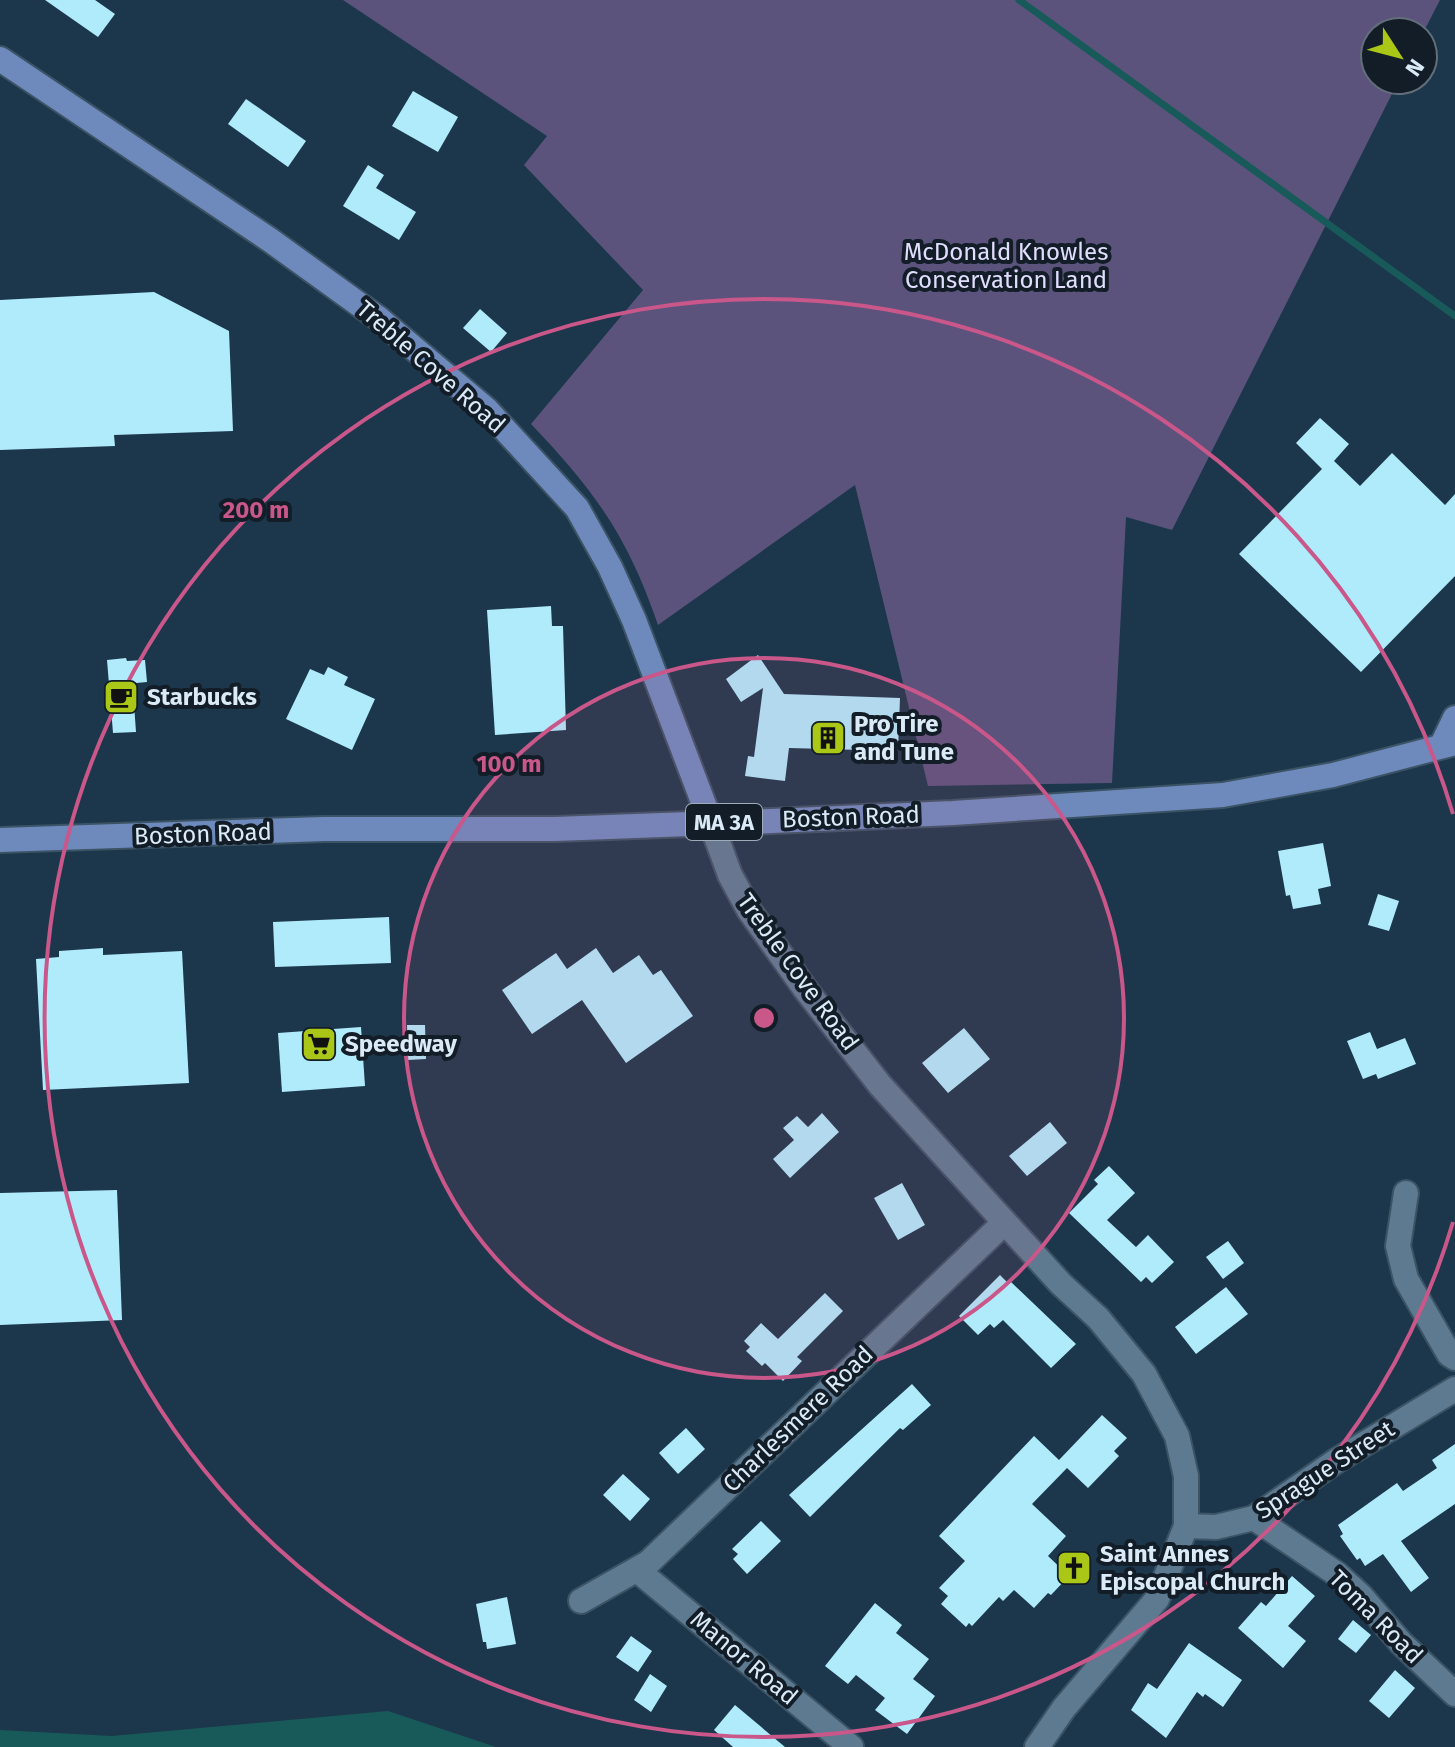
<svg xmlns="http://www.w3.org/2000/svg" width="1455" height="1747" font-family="'Fira Sans',sans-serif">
  <rect width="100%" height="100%" fill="#1c374b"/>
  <path fill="#5b537c" d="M343 0H1440L1423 33 1375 32V80H1399L1172 530 1126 517 1112 783 928 786 855 485 658 625C628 537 595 491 531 424L643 290 524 165 547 136Z"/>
  <polygon fill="#185a59" points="388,1711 496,1747 0,1747 0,1730 112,1736"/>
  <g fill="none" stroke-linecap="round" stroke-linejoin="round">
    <polyline stroke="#185a59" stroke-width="7" points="1019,0 1455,316"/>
  </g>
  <g fill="#b0ebfc">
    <polygon points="45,0 95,0 115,14 98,37"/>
    <polygon points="413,91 458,117 438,152 392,126"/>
    <polygon points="246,99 306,141 288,167 228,124"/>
    <polygon points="368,165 384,175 376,188 416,212 399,240 343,206"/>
    <polygon points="154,292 229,331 233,431 114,435 115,446 0,450 0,300"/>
    <polygon points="480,309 507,333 491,352 463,328"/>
    <polygon points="1320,418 1349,444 1334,461 1360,486 1392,453 1445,505 1455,494 1455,576 1361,672 1239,554 1322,469 1296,443"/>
    <polygon points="551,606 552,626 563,626 566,730 495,735 487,610"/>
    <polygon points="758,655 784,694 900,698 898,751 789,748 785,781 745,776 748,756 754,757 763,688 741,702 726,679"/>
    <polygon points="126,658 127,661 145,660 147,682 136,683 138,704 134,704 136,732 113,733 107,660"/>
    <polygon points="328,667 348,677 344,685 375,699 352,750 286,719 310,669 324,675"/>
    <polygon points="1323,843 1331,886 1318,889 1321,904 1293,909 1290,895 1286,896 1278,851"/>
    <polygon points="1378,894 1399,901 1389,931 1368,925"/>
    <polygon points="389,917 391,963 275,967 273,922"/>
    <polygon points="103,948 103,955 182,951 189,1083 43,1090 36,959 59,957 59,951"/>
    <polygon points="596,948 613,973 639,955 653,975 661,970 693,1016 626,1063 582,1000 532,1034 502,990 556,953 567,969"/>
    <polygon points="407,1025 425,1025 426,1059 408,1060"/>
    <polygon points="361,1027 365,1086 282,1092 278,1033"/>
    <polygon points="964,1028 990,1059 948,1093 922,1063"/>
    <polygon points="1370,1032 1377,1049 1405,1038 1416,1064 1378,1079 1376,1074 1363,1079 1347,1041"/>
    <polygon points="822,1113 839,1132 790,1178 773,1159 794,1140 783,1128 797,1116 808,1127"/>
    <polygon points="1050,1122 1067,1143 1027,1176 1009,1156"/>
    <polygon points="1109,1166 1135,1193 1107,1220 1136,1247 1148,1235 1174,1262 1152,1283 1146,1277 1141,1282 1069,1213 1098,1184 1094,1180"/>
    <polygon points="902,1183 925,1225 898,1240 874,1198"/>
    <polygon points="117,1190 122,1320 0,1325 0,1193"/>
    <polygon points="1228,1241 1244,1263 1223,1279 1206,1257"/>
    <polygon points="1000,1275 1009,1284 1011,1282 1076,1344 1051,1368 1003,1320 994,1328 990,1324 978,1335 959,1316"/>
    <polygon points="1226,1287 1248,1314 1196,1354 1175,1327"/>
    <polygon points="825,1293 843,1311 797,1357 802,1361 783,1381 765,1363 762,1366 746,1351 750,1347 744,1341 761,1323 778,1339"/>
    <polygon points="912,1384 931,1405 903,1430 900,1428 810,1517 789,1495"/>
    <polygon points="1102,1415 1127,1438 1114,1451 1119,1456 1088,1488 1067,1468 1032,1504 1066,1536 1048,1556 1069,1576 1051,1595 1048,1593 1034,1608 1014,1590 1003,1601 999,1597 972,1626 969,1623 966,1627 941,1604 948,1596 939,1588 965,1561 939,1536 1034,1436 1059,1460"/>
    <polygon points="686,1428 705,1449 678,1474 659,1453"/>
    <polygon points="1455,1444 1455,1504 1401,1541 1429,1578 1411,1592 1383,1554 1365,1566 1360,1558 1357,1560 1340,1536 1343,1534 1338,1525 1397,1483 1403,1491 1437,1468 1432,1460"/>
    <polygon points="623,1474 650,1499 630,1521 603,1495"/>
    <polygon points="761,1521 781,1541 747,1574 733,1559 738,1554 732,1549"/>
    <polygon points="1292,1576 1315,1596 1288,1626 1306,1641 1283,1668 1238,1628 1261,1602 1266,1606"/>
    <polygon points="507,1597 516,1644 487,1649 486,1642 483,1642 476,1604"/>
    <polygon points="875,1603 902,1625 896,1633 929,1659 913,1679 935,1696 907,1734 875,1710 885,1698 856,1675 848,1684 825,1666"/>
    <polygon points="1353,1620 1371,1635 1356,1653 1338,1639"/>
    <polygon points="631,1636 652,1651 638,1672 616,1657"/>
    <polygon points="1189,1643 1242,1680 1223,1707 1205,1694 1203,1697 1197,1692 1166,1738 1131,1710 1148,1683 1157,1689"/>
    <polygon points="1395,1670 1415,1688 1389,1718 1369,1701"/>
    <polygon points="650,1674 667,1686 651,1712 634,1700"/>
    <polygon points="735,1705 785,1747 733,1747 714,1730"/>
  </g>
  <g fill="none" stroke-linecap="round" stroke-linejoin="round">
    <g stroke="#3b5364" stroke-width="28">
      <g id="minor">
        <polyline points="711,823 730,875 749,910 806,990 880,1085 1061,1284 1098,1318 1144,1374 1177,1436 1186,1476 1186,1526 1157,1599 1064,1708 1037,1747"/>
        <polyline points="1406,1193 1398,1246 1406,1279 1449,1354 1455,1358"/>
        <polyline points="1254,1518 1337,1574 1361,1596 1401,1643 1455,1694"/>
        <polyline points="1186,1526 1216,1527 1254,1518 1336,1461 1455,1389"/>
        <polyline points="637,1570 851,1747"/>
        <polyline points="581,1601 648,1563 1004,1223"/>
      </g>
    </g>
    <g stroke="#3b5364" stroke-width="28">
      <g id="major">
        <polyline points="0,59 270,240 378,318 487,410 577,508 610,567 634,620 711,823"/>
        <polyline points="1442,745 1455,718"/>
        <polyline points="0,840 324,829 555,829 772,821 953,813 1223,795 1333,775 1455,743"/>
      </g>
    </g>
    <use href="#minor" stroke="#5d7a91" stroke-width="24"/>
    <use href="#major" stroke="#6e8abd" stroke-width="24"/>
  </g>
  <circle cx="764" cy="1018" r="360" fill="#c9578a" fill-opacity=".12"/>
  <g fill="none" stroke="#c9578a" stroke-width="4">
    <circle cx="764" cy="1018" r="360"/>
    <path d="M1453 1222A719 719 0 1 1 1453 814"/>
  </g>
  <defs>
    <g id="cafe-square" transform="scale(1.8)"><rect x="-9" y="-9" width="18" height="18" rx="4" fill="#aac717" stroke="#121d27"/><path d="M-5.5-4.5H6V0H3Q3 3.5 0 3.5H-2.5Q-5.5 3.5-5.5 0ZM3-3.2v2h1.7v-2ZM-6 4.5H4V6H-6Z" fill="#111"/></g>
    <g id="building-square" transform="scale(1.8)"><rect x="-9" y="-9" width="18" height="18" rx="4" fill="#aac717" stroke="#121d27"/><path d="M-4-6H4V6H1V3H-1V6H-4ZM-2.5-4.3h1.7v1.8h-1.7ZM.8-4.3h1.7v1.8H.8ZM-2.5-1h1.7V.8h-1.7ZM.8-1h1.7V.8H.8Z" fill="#111"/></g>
    <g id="supermarket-square" transform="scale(1.8)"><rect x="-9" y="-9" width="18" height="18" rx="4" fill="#aac717" stroke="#121d27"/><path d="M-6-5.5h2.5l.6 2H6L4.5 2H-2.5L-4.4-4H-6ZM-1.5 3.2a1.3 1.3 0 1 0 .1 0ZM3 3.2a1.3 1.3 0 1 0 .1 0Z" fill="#111"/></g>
    <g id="church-square" transform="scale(1.8)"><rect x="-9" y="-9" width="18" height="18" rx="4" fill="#aac717" stroke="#121d27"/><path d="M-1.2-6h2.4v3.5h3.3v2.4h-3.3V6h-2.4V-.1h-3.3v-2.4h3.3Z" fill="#111"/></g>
  </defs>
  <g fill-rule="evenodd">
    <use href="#cafe-square" x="121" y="697"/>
    <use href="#building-square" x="828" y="738"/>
    <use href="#supermarket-square" x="319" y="1044"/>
    <use href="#church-square" x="1074" y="1568"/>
  </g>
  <g text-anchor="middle" stroke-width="8" stroke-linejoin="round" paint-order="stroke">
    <rect fill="#121d27" stroke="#9eacb9" stroke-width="2" x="686" y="804" width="76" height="36" rx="6"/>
    <g font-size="22" font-weight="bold" fill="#daeaf7">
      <text x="724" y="830">MA 3A</text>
    </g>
    <g font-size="24" fill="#e1ddfd" stroke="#121d27">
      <text x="1006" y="260">McDonald Knowles<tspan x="1006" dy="28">Conservation Land</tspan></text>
    </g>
    <g font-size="24" fill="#daeaf7" stroke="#121d27">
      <text transform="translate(431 367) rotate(41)" y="8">Treble Cove Road</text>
      <text transform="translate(851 817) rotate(-2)" y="8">Boston Road</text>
      <text transform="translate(203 834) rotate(-2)" y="8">Boston Road</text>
      <text transform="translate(798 972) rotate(54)" y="8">Treble Cove Road</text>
      <text transform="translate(798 1419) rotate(-44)" y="8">Charlesmere Road</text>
      <text transform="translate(1325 1470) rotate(-33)" y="8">Sprague Street</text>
      <text transform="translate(1376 1617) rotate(45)" y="8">Toma Road</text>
      <text transform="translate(744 1658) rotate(40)" y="8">Manor Road</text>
    </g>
    <g font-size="24" font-weight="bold" fill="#daeaf7" stroke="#121d27" text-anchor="start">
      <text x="147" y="705">Starbucks</text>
      <text x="854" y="732">Pro Tire<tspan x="854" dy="28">and Tune</tspan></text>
      <text x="345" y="1052">Speedway</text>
      <text x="1100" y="1562">Saint Annes<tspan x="1100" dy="28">Episcopal Church</tspan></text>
    </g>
  </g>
  <circle cx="764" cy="1018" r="12" fill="#c9578a" stroke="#121d27" stroke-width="4"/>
  <g font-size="24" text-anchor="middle" font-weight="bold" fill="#c9578a" stroke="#121d27" stroke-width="8" stroke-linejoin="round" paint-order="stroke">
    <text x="256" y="518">200 m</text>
    <text x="509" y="772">100 m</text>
  </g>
  <g transform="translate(1399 56) rotate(126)"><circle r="38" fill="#121d27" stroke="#626f7a" stroke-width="2"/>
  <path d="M0-6L14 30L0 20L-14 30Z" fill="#aac717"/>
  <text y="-12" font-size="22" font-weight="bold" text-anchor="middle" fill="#daeaf7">N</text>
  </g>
</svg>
